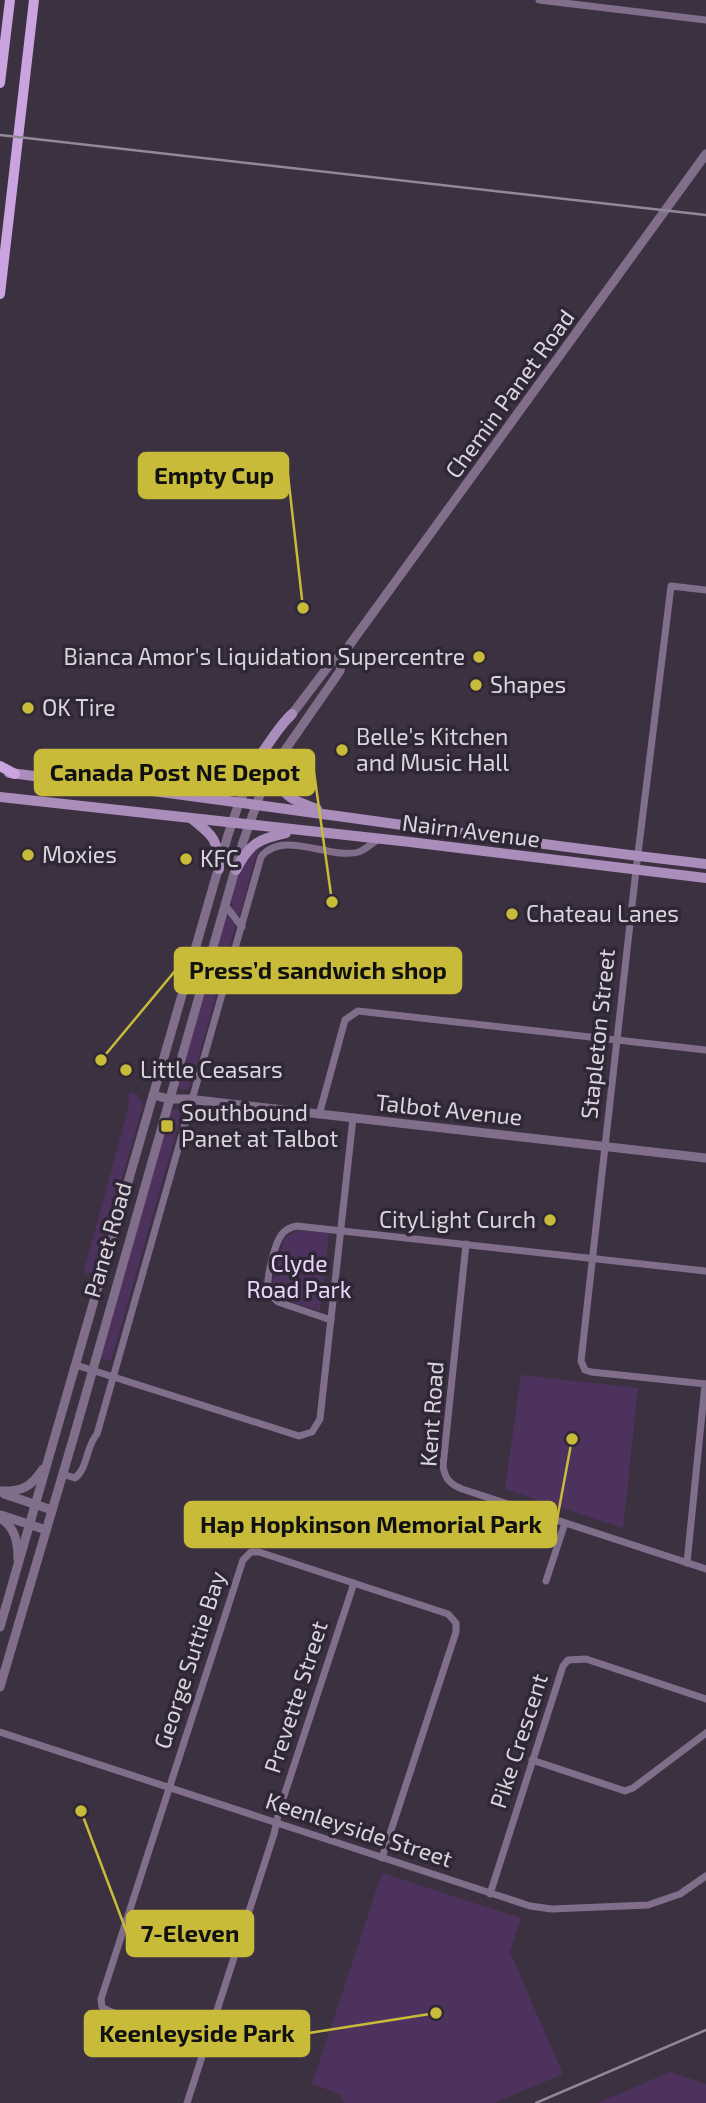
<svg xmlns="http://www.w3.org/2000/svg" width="706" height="2103" font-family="'Exo 2',sans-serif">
  <rect width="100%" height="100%" fill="#3b3141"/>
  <g fill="#4e325e">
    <path d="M259 844 261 847 255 858 240 914 237 915C219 893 245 861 259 844Z"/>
    <polygon points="227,915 235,924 235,927 190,1087 186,1090 180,1090 178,1086"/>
    <polygon points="129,1092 139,1095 138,1100 143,1101 143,1105 95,1272 85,1274 84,1271 128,1109"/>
    <polygon points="174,1109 183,1110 182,1113 111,1361 99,1358 170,1113"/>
    <polygon points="297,1230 329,1233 320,1311 282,1299 275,1293 272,1283 284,1239"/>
    <polygon points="521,1375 638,1388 623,1528 505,1489"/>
    <polygon points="382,1873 521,1918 510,1952 563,2074 494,2103 344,2103 340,2094 312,2084"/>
    <polygon points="670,2072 706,2084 706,2103 598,2103"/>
  </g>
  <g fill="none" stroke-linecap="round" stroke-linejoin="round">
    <g stroke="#806e8b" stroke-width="7">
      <polyline points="539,0 706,20"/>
      <polyline points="706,590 671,586 636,870 581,1361 585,1370 591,1372 706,1384"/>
      <polyline points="225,905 242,927"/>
      <polyline points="319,1115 345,1020 358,1011 706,1050"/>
      <path d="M466 1244 443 1466C445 1479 450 1484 462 1489L706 1569"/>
      <path d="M331 1320 278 1302 268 1292C266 1280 274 1244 282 1234 286 1229 291 1227 297 1226L706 1271"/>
      <polyline points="76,1365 299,1436 312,1432 320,1419 353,1118"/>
      <path d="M62 1474 75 1478C88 1468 86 1446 97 1434L261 857C282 829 330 860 359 852 366 849 372 844 378 839"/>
      <polyline points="687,1563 705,1384"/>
      <polyline points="546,1581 565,1523"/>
      <polyline points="0,1732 530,1906 552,1909 648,1905 680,1894 706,1876"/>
      <polyline points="532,1760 625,1791 633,1788 706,1733"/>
      <polyline points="490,1894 563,1666 568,1660 586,1659 706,1699"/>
      <polyline points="206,2044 109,2011 102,2007 101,1999 243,1560 251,1552 259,1552 448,1614 456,1623 456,1632 382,1858"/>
      <polyline points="187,2103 274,1834 279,1811 354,1583"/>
    </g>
    <g stroke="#806e8b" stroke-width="9">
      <polyline points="289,718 330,664 343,654 706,154"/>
      <polyline points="153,1095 169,1099 188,1099 706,1158"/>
      <path d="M0 1491C22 1492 31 1487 43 1469"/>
      <polyline points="4,1494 52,1510"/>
      <polyline points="1,1515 46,1530"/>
      <path d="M0 1518C15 1527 18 1542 18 1559"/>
      <polyline points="0,1627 228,835 239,803 260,761"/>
      <polyline points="0,1687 74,1436 243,842 261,792 281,756 340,671 343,654"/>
    </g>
    <g stroke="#aa8dbb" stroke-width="10">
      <path d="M281 756C276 793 284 797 317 809"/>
      <path d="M9 773C242 800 473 838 706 864"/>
      <path d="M197 794C208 792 220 790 230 785 257 771 270 734 292 714"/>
      <polyline points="0,797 410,842 706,878"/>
      <path d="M192 819C214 836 218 840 219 869"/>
      <path d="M236 870C249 844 258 839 286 833"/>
    </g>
    <g stroke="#caa4e0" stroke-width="10">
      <polyline points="0,83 10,0"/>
      <polyline points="0,294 34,0"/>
      <polyline points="0,766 15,774"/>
    </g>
    <g stroke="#918996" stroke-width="2.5">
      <polyline points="0,135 706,215"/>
      <polyline points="536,2103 706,2030"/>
    </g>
  </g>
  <g fill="#c9bb3a" stroke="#302736" stroke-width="2.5">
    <circle cx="479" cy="657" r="7"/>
    <circle cx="476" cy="685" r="7"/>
    <circle cx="28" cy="708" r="7"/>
    <circle cx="342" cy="750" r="7"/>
    <circle cx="28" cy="855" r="7"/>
    <circle cx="186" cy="859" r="7"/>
    <circle cx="512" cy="914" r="7"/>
    <circle cx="126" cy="1070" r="7"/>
    <rect x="160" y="1119" width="14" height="14" rx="3.5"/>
    <circle cx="550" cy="1220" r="7"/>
  </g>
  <g text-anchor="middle" stroke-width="7" stroke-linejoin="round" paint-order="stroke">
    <g font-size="23" fill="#dad4de" stroke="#302736">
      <text transform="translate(510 394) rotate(-54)" y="8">Chemin Panet Road</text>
      <text transform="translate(471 831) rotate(7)" y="8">Nairn Avenue</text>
      <text transform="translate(598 1034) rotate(-84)" y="8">Stapleton Street</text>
      <text transform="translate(449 1110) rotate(6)" y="8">Talbot Avenue</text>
      <text transform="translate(108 1240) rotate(-74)" y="8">Panet Road</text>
      <text transform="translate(432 1414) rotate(-86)" y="8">Kent Road</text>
      <text transform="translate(190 1660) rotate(-72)" y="8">George Suttie Bay</text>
      <text transform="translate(296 1697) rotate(-72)" y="8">Prevette Street</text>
      <text transform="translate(519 1741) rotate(-72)" y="8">Pike Crescent</text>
      <text transform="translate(359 1830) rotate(18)" y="8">Keenleyside Street</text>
    </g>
    <g font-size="23" fill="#dad4de" stroke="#302736" text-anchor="start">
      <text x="465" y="665" text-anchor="end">Bianca Amor's Liquidation Supercentre</text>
      <text x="490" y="693">Shapes</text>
      <text x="42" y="716">OK Tire</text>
      <text x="356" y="745">Belle's Kitchen<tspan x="356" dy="26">and Music Hall</tspan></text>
      <text x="42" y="863">Moxies</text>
      <text x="200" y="867">KFC</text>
      <text x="526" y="922">Chateau Lanes</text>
      <text x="140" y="1078">Little Ceasars</text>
      <text x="181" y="1121">Southbound<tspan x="181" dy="26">Panet at Talbot</tspan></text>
      <text x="536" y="1228" text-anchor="end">CityLight Curch</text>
    </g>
    <g font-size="23" fill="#ecd5fa" stroke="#302736">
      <text x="299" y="1272">Clyde<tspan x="299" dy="26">Road Park</tspan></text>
    </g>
  </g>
  <path fill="none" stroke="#c9bb3a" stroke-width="2.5" d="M303 608L288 475M332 902L314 772M101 1060L175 971M572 1439L556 1525M81 1811L127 1933M436 2013L309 2033"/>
  <g fill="#c9bb3a" stroke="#302736" stroke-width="2.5">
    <circle cx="303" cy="608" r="7"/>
    <circle cx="332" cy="902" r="7"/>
    <circle cx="101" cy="1060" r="7"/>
    <circle cx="572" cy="1439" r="7"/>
    <circle cx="81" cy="1811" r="7"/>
    <circle cx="436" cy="2013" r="7"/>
  </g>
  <g fill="#c9bb3a" stroke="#c9bb3a" stroke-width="2.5">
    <rect x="139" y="453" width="149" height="45" rx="7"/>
    <rect x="35" y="750" width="279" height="45" rx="7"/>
    <rect x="175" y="948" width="286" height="45" rx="7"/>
    <rect x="185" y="1502" width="371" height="45" rx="7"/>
    <rect x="127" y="1911" width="126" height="45" rx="7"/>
    <rect x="85" y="2011" width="224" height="45" rx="7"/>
  </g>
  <g font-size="24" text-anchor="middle" font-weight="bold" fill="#111">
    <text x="214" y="484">Empty Cup</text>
    <text x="175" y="781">Canada Post NE Depot</text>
    <text x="318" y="979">Press’d sandwich shop</text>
    <text x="371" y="1533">Hap Hopkinson Memorial Park</text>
    <text x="190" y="1942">7-Eleven</text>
    <text x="197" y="2042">Keenleyside Park</text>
  </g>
</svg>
